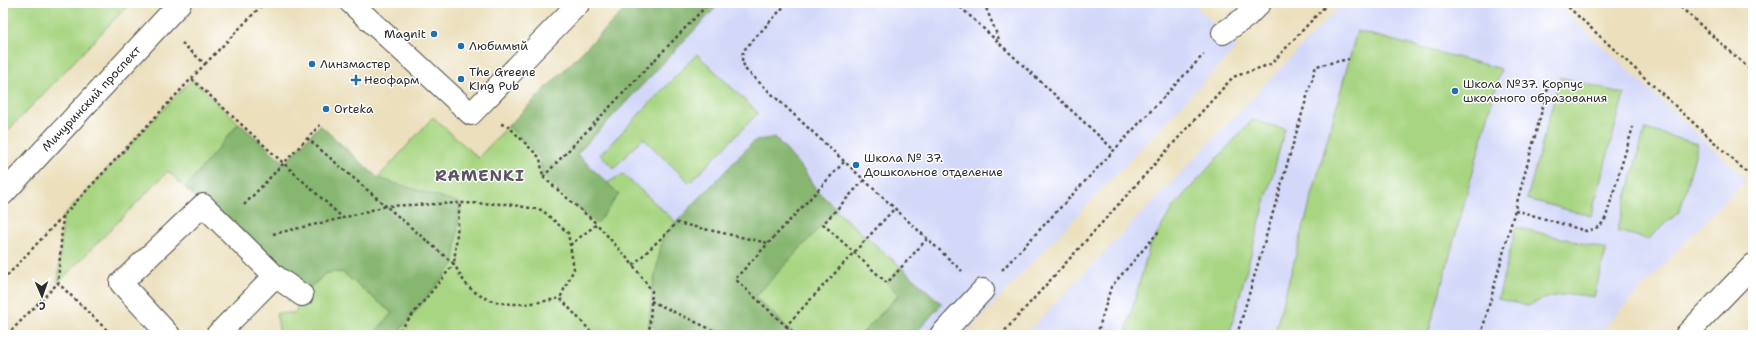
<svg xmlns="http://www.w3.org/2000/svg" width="1756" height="338" font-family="'Shantell Sans',sans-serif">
  <rect width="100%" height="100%" fill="#fff"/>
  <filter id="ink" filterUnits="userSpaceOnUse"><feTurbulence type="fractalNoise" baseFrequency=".025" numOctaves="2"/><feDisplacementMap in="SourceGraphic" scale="8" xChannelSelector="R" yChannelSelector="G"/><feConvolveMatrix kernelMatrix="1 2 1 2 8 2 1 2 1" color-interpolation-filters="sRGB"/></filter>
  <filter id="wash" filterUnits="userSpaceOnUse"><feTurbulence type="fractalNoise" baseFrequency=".012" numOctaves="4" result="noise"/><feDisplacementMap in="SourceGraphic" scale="16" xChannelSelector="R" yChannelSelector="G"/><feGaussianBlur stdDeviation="0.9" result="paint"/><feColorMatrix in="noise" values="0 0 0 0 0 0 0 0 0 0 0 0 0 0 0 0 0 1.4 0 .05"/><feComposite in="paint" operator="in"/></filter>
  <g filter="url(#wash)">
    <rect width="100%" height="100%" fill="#ebdfbc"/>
    <g fill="#d3d8f9">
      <polygon points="720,3 1192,3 1238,46 964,335 768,335 577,155"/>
      <polygon points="1343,3 1556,3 1746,179 1597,335 1025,335"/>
    </g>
    <g fill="#a8d582" stroke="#6a8056">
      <polygon points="3,3 130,3 3,136"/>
      <polygon points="1357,31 1501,69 1428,335 1274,335"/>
      <polygon points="697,54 758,113 690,183 643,138 614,168 600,155"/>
      <polygon points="1560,77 1624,94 1591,216 1527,199"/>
      <polygon points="192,79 239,123 185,188 168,171 58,283 63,216"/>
      <polygon points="433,117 478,158 508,126 540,158 543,177 618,194 607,183 623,174 677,223 663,236 652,291 649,335 396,335 454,264 378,178"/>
      <polygon points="1252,120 1285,129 1229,335 1125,335 1149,248 1173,207"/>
      <polygon points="1645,129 1698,144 1680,211 1648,239 1617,231"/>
      <polygon points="835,210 901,267 887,283 899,294 861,335 796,335 755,297"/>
      <path d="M1516 227 1606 249 1594 297C1569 292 1550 294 1528 306L1498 299Z"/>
      <polygon points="342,272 392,313 373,335 280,334 276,313 295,313 302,295 326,273"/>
    </g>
    <g fill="#86b670" stroke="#58704e">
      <polygon points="631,3 720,3 577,154 619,194 597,224 543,177 540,158 508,126"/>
      <polygon points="239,123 285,163 320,125 378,178 460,203 454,264 396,335 373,335 392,313 342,272 326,273 302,295 185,188"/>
      <polygon points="775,137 805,172 817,191 837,209 755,297 796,335 664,335 649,325 652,291 663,236 754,141"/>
      <polygon points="901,267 942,304 914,335 861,335 899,295 887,283"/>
    </g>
  </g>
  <g filter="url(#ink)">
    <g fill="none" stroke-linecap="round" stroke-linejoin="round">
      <g stroke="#484641" stroke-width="24">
        <g id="minor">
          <polyline points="351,3 471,114 579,3"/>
          <polyline points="1223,33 1246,17 1260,3"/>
          <polyline points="169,335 121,283 203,205 275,276"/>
          <polyline points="217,335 275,276 302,295"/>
          <polyline points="941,335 983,290"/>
          <polyline points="1686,335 1753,265"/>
        </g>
      </g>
      <g stroke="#484641" stroke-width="24">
        <g id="major">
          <path id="s1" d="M3 194 180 3"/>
        </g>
      </g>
      <g stroke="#484641" stroke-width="2.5" stroke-dasharray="3 3" stroke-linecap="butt">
        <polyline points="787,3 743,51 742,61 746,70 962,271"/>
        <polyline points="956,3 1114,150"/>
        <polyline points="984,3 1000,42"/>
        <polyline points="1564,3 1753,178"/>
        <polyline points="1676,3 1753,72"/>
        <polyline points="205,64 264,3"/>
        <polyline points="192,79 343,218 386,206 454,264 460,203 506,204 542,210 568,233 574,269 560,298"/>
        <polyline points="501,124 508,126 540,158 543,177 597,224"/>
        <polyline points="307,138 386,206 460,203"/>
        <polyline points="844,162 735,279 786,326 895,208"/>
        <polyline points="543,177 709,3"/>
        <polyline points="864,180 823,224 887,283 927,239"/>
        <polyline points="244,205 320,125"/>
        <path d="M1515 210 1586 231C1596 229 1602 226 1606 217L1633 127"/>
        <polyline points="63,216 58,283 112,335"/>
        <polyline points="273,234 343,218"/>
        <polyline points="570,245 597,224 633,265 652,291 649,335"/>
        <polyline points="633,265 677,223 768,243"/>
        <polyline points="1002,270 1204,54"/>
        <polyline points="3,280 205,64 182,43"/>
        <polyline points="651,301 723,335"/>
        <polyline points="786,326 796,335"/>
        <polyline points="7,335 58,283"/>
        <path d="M396 335 454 264C458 271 462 279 467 285 491 311 529 305 560 298L594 335"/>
        <polyline points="1001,335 1233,77 1271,64 1328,3"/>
        <polyline points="1097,335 1111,287 1160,230"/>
        <polyline points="1237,335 1316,66 1349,59"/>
        <polyline points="1481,335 1548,88"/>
      </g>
      <use href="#minor" stroke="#fff" stroke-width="22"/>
      <use href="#major" stroke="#fff" stroke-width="22"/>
    </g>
  </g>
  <g fill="#1f6fb2" stroke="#fff" stroke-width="1.5">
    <circle cx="434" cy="34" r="4"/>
    <circle cx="461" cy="46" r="4"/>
    <circle cx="312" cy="64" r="4"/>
    <circle cx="461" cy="79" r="4"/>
    <path d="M354 74h4v4h4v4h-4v4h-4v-4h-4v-4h4z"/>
    <circle cx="1455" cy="91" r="4"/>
    <circle cx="326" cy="109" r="4"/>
    <circle cx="856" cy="165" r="4"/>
  </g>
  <g text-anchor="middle" stroke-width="3" stroke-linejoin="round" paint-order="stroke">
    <g font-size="12" fill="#2b2b2b" stroke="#fff" text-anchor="start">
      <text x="426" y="38" text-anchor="end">Magnit</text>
      <text x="469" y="50">Любимый</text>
      <text x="320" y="68">Линзмастер</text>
      <text x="469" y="76">The Greene<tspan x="469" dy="14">King Pub</tspan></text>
      <text x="364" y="84">Неофарм</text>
      <text x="1463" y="88">Школа №37. Корпус<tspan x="1463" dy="14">школьного образования</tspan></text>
      <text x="334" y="113">Orteka</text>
      <text x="864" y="162">Школа № 37.<tspan x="864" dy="14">Дошкольное отделение</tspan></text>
    </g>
    <g font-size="12" fill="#2b2b2b" stroke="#fff">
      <text dy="4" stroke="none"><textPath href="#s1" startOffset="130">Мичуринский проспект</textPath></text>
    </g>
    <g font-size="16" font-weight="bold" letter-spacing="1" fill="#5c5365" stroke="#fff">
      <text x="480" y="181">RAMENKI</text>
    </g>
  </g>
  <rect width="1756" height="338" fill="none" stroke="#fff" stroke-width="16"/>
  <g transform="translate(42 296) rotate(178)" stroke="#ffffff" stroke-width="3" paint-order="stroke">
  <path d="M0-3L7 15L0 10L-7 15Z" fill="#2b2b2b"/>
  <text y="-6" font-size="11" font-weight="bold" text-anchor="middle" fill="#2b2b2b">С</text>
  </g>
</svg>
